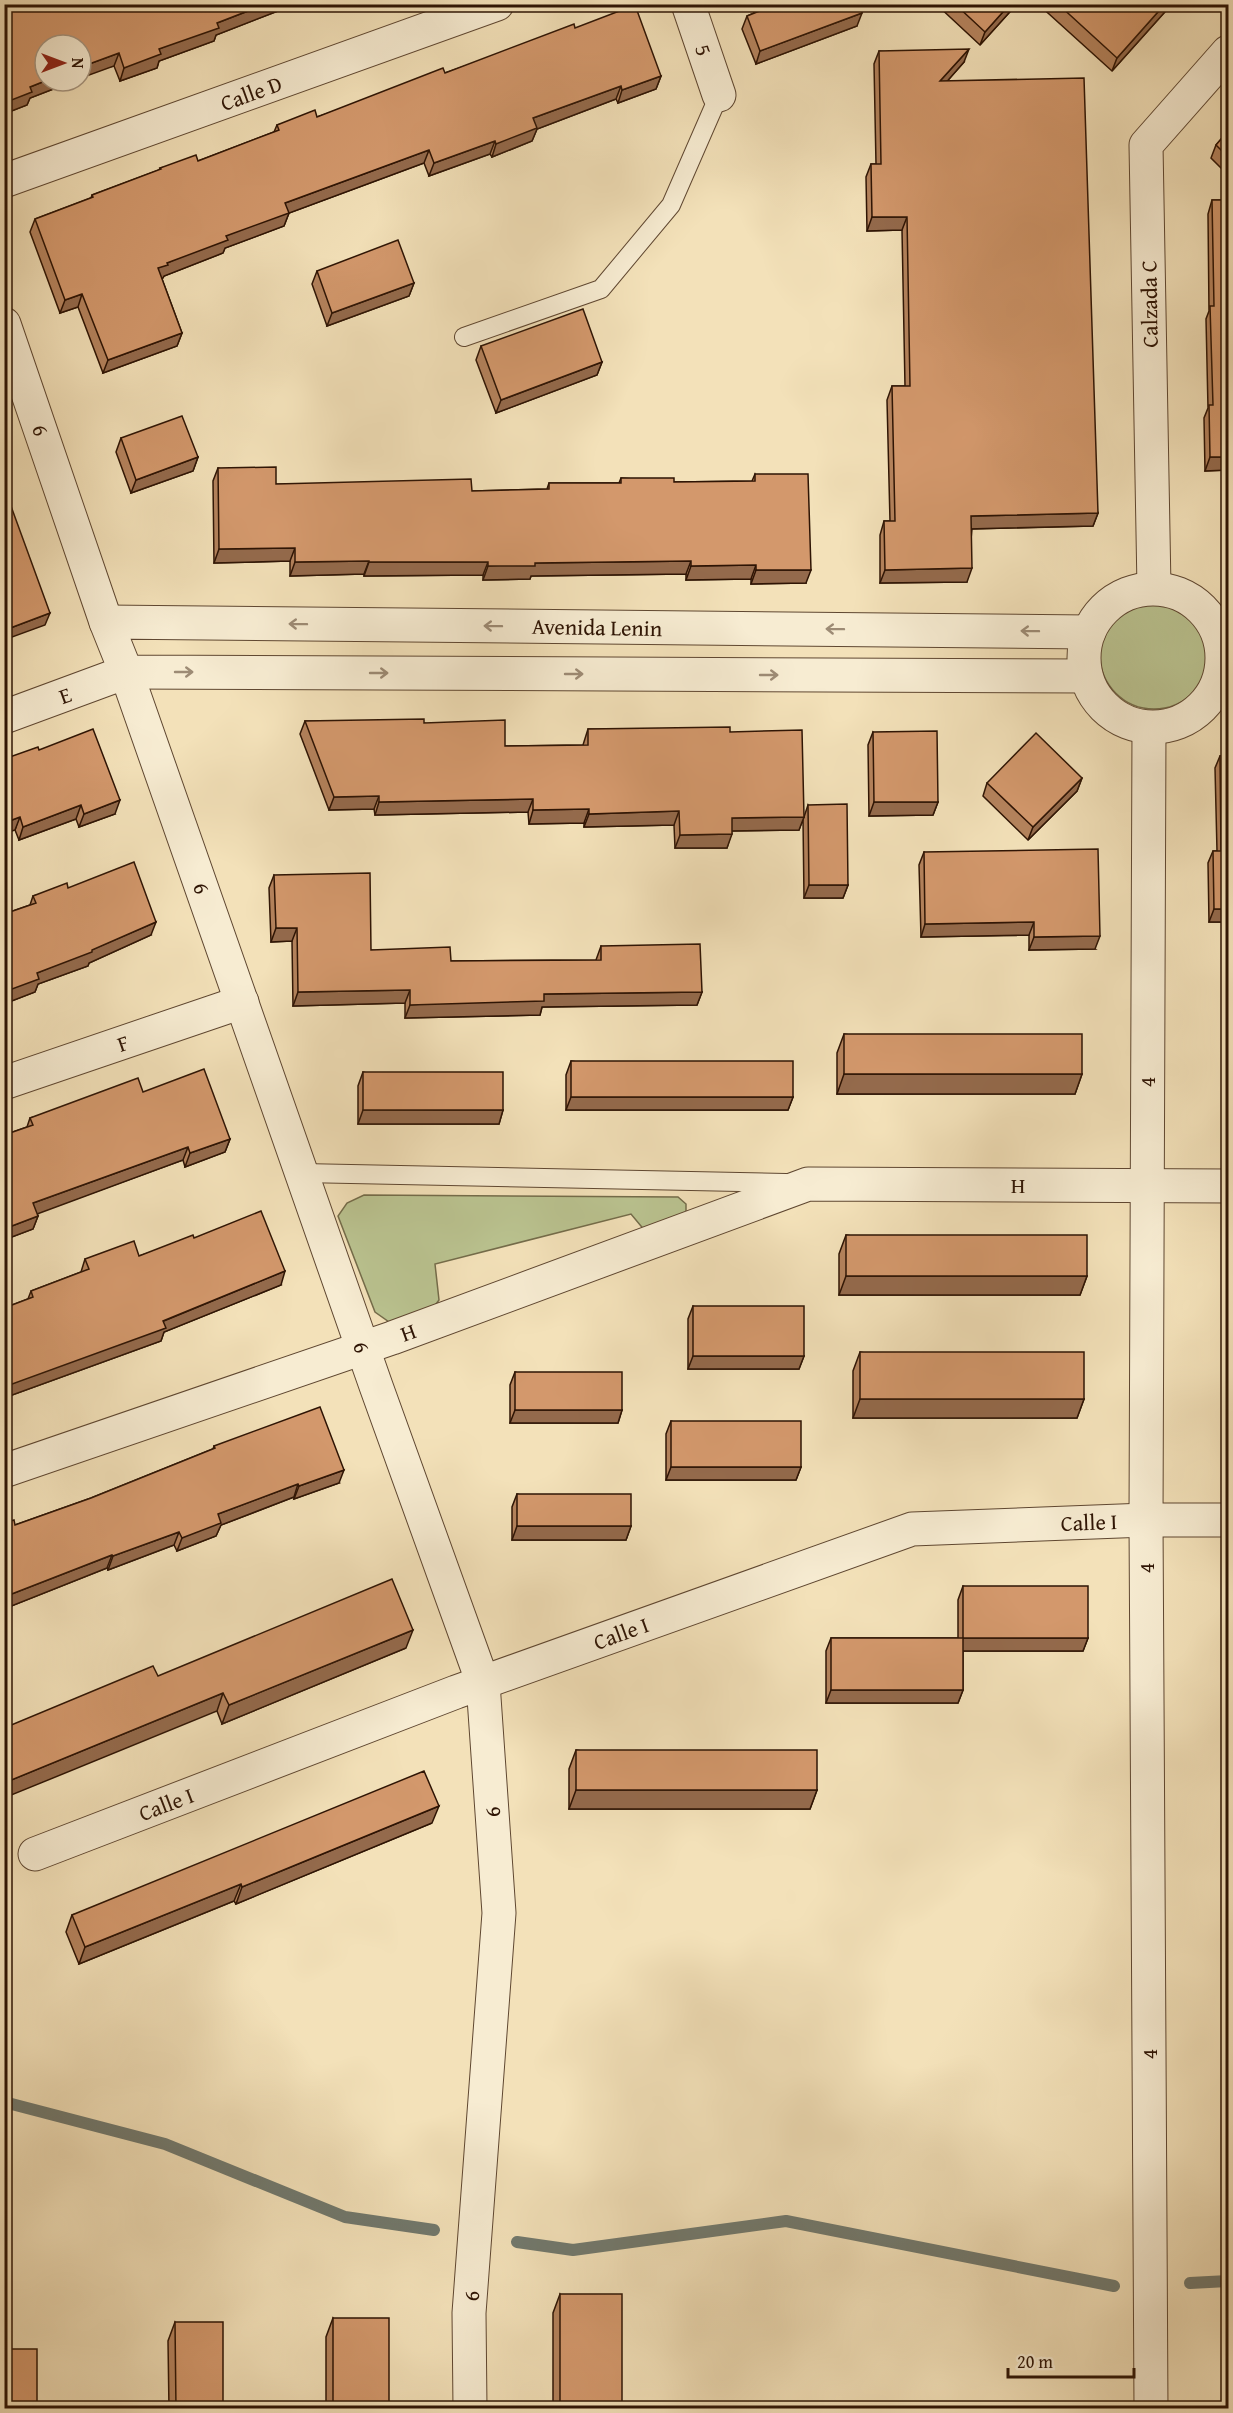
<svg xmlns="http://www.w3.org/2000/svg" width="1233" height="2413" font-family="'Gentium Book Plus',serif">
  <rect width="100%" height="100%" fill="#f3e1b9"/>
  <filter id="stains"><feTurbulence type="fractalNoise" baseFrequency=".00333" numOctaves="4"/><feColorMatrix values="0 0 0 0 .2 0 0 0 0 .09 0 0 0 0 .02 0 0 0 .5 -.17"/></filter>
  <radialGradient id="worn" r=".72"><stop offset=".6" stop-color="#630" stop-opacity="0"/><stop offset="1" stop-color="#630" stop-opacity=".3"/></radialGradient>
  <g fill="#bac390" stroke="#746c4a" stroke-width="1.5">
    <circle cx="1154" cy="655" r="54"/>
    <polygon points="364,1195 678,1197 686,1204 686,1214 646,1232 631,1214 435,1264 439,1300 425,1319 392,1324 375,1312 338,1216 347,1203"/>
  </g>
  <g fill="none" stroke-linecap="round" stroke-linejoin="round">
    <g stroke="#71796e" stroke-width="12">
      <polyline points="4,2102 165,2144 345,2217 434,2230"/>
      <polyline points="517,2242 573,2250 786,2221 1114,2286"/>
      <polyline points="1190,2283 1228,2281"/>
    </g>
    <g stroke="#5f4731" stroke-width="20">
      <g id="service">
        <polyline points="464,337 601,289 671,205 719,95"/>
        <polyline points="302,1173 786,1183"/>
      </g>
    </g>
    <g stroke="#5f4731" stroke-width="35">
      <g id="minor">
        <polyline points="688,4 719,95"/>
        <polyline points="4,181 497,4"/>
        <polyline points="4,324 106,622"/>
        <polyline points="1154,588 1146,145 1228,52"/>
        <polyline points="4,717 126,672 376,1386 483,1683 499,1913 469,2313 470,2408"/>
        <polyline points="4,1083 242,1002"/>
        <polyline points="4,1471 392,1338 808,1184 1228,1186"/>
        <polyline points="35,1854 456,1692 912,1529 1146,1520 1228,1520"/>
      </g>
    </g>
    <g stroke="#5f4731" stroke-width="35">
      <g id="tertiary">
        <circle cx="1153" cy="658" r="69"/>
        <polyline points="1086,676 126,672 106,622 1089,632"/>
        <polyline points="1149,728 1146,1520 1151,2408"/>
      </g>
    </g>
    <use href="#service" stroke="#f7ecd2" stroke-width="18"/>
    <use href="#minor" stroke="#f7ecd2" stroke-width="33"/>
    <use href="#tertiary" stroke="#f7ecd2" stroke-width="33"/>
  </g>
  <g fill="#b5835d" stroke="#2e1404" stroke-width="1.5">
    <polygon points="4,4 296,4 216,35 214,41 159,61 157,68 120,81 114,66 45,81 74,81 30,98 27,105 4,114"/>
    <polygon points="751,4 859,4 857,26 756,64 742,29 747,16 754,13"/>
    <polygon points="936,4 1017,4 980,45"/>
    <polygon points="1038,4 1172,4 1112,71"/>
    <polygon points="575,28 661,76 656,89 618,103 616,99 537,129 532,141 492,157 490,154 429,176 424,163 289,213 284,226 225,248 223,253 164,276 162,279 182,333 177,346 103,373 78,307 60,313 30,232 35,219 91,198 92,195 159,170 160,168 198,161 274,132 277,125 317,117"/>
    <polygon points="879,51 964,62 948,80 1098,513 1093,526 972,529 967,582 880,583 880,535 884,521 890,521 887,400 892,386 905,386 902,230 867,231 866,177 871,164 876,164 874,64"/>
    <polygon points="1228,131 1228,175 1211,158 1216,145"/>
    <polygon points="1212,200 1228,200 1228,470 1205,471 1204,418 1208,408 1206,319 1209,311 1208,214"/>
    <polygon points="317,271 414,283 409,296 327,326 312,284"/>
    <polygon points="481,346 602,362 597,375 496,413 476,360"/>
    <polygon points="121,438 198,457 193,471 131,493 116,452"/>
    <polygon points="218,468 276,484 472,491 547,489 549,483 619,483 621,478 674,482 752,481 755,474 806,583 751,584 751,579 686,580 686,574 531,576 530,579 483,580 483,575 364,576 364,574 290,576 290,561 214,563 213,481"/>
    <polygon points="305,721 424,723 505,746 583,745 588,729 730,732 804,817 808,805 848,885 843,898 804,898 803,819 799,830 732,831 727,848 675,848 674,825 584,827 584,823 529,824 528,812 375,815 374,809 329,810 300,734"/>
    <polygon points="873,732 938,802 933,815 869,816 868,745"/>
    <polygon points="39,750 115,814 79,827 76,819 19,840 15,830"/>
    <polygon points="1228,755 1228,922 1209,922 1208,863 1213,851 1217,851 1215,768 1220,756"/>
    <polygon points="1082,778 1077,791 1028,840 983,796 987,783"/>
    <polygon points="924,852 1095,949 1029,950 1029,935 921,937 919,865"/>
    <polygon points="274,875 371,950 451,961 596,960 601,946 702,992 697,1005 542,1007 540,1015 405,1018 405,1003 293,1006 292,941 271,942 269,888"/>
    <polygon points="68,888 151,935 89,963 88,966 38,984 35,992 4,1004 4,914 30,905 33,896"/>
    <polygon points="844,1034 1082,1074 1075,1094 837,1094 837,1053"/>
    <polygon points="571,1061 793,1097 788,1110 566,1110 566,1075"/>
    <polygon points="363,1072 503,1110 499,1124 358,1124 358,1086"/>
    <polygon points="143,1092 230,1139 225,1152 185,1167 183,1160 37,1213 38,1216 33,1229 4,1240 4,1135 27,1127 30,1118"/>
    <polygon points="846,1235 1087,1276 1080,1295 839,1295 839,1254"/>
    <polygon points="194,1238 281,1285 164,1332 161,1341 4,1398 4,1308 28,1299 31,1291 81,1272 85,1259 139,1256"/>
    <polygon points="693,1306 804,1356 799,1369 688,1369 688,1319"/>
    <polygon points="860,1352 1084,1399 1077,1418 853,1418 853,1371"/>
    <polygon points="515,1372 622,1410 618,1423 510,1423 510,1385"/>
    <polygon points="671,1421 801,1467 796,1480 666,1480 666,1434"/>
    <polygon points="214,1446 339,1483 294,1499 294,1497 221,1525 216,1536 177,1551 174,1545 108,1570 107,1568 4,1609 4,1523 15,1525 91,1498 213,1449"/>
    <polygon points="517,1494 631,1526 626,1540 512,1540 512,1507"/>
    <polygon points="963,1586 1088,1638 1083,1651 963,1651 963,1690 958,1703 826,1703 826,1651 831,1638 958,1638 958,1600"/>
    <polygon points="406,1648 222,1724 217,1711 158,1676"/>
    <polygon points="576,1750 817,1790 810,1809 569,1809 569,1769"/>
    <polygon points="432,1823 236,1904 234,1901 79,1964 66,1932 72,1915"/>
    <polygon points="560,2294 622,2409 553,2409 553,2313"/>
    <polygon points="333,2318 389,2409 326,2409 326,2337"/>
    <polygon points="175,2322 223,2409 169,2409 168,2341"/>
  </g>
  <g fill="#946a4c" stroke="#2e1404" stroke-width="1.5">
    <polygon points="266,4 296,4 216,35 214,41 159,61 157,68 120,81 124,68 159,49 217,23"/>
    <polygon points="304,4 315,4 302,9"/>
    <polygon points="1010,4 1017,4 980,45 985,32"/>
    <polygon points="1165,4 1172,4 1112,71 1117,58"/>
    <polygon points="862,13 857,26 756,64 760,51"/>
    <polygon points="969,49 964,62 936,94 940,81"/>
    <polygon points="119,53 114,66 81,78 81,67"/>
    <polygon points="661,76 656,89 618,103 622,90"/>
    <polygon points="45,81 74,81 30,98 27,105 4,114 4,103 30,87"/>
    <polygon points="621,86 616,99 537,129 532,141 492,157 496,144 533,118"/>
    <polygon points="495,141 490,154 429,176 434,163"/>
    <polygon points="429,150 424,163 289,213 284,226 225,248 223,253 164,276 163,278 153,282 158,268 167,263 226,236 285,203"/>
    <polygon points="872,217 907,217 902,230 867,231"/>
    <polygon points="414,283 409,296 327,326 332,313"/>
    <polygon points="82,294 78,307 60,313 65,300"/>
    <polygon points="182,333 177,346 103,373 108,360"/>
    <polygon points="602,362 597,375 496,413 501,400"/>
    <polygon points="198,457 193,471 131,493 136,480"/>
    <polygon points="1210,457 1228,457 1228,470 1205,471"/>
    <polygon points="1098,513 1093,526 967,529 971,516"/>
    <polygon points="295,548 290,561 214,563 219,549"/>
    <polygon points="369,561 364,574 290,576 295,562"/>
    <polygon points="691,561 686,574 531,576 530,579 483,580 488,566 535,563"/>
    <polygon points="369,562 488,562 483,575 364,576"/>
    <polygon points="756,565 751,579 686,580 691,566"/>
    <polygon points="972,568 967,582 880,583 885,570"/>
    <polygon points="756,570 811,570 806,583 751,584"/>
    <polygon points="50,613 45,625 4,640 5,630"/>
    <polygon points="1082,778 1077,791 1028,840 1033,827"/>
    <polygon points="379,796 374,809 329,810 334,797"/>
    <polygon points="533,799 528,812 375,815 379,802"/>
    <polygon points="120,800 115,814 79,827 84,814"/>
    <polygon points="874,802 938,802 933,815 869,816"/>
    <polygon points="81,805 76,819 19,840 23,827"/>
    <polygon points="589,809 584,823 529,824 533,810"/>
    <polygon points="679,811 674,825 584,827 589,814"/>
    <polygon points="20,817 15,830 4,834 4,823"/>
    <polygon points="804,817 799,830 727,831 732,818"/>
    <polygon points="732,834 727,848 675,848 680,835"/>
    <polygon points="809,885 848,885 843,898 804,898"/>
    <polygon points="1214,909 1228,909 1228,922 1209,922"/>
    <polygon points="156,922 151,935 89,963 88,966 38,984 35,992 4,1004 4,992 37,973"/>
    <polygon points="1034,922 1029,935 921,937 925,924"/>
    <polygon points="276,928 297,928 292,941 271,942"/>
    <polygon points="1100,936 1095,949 1029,950 1034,937"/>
    <polygon points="410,990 405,1003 293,1006 298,992"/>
    <polygon points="702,992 697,1005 542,1007 540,1015 405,1018 410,1005 544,994"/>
    <polygon points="844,1074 1082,1074 1075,1094 837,1094"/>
    <polygon points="571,1097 793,1097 788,1110 566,1110"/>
    <polygon points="363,1110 503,1110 499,1124 358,1124"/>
    <polygon points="230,1139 225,1152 185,1167 190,1153"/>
    <polygon points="188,1147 183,1160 29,1217 33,1203"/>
    <polygon points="38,1216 33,1229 4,1240 4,1229"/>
    <polygon points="285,1271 281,1285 164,1332 161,1341 4,1398 4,1387"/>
    <polygon points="846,1276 1087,1276 1080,1295 839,1295"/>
    <polygon points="693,1356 804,1356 799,1369 688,1369"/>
    <polygon points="860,1399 1084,1399 1077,1418 853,1418"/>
    <polygon points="515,1410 622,1410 618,1423 510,1423"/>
    <polygon points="671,1467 801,1467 796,1480 666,1480"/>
    <polygon points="344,1470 339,1483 294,1499 299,1486"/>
    <polygon points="298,1484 294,1497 221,1525 216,1536 177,1551 182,1538 218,1514"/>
    <polygon points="517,1526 631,1526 626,1540 512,1540"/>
    <polygon points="179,1532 174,1545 108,1570 113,1556"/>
    <polygon points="112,1555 107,1568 4,1609 4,1597"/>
    <polygon points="413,1630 406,1648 222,1724 229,1705"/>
    <polygon points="963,1638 1088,1638 1083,1651 958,1651"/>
    <polygon points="831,1690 963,1690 958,1703 826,1703"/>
    <polygon points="223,1693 217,1711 4,1798 4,1783"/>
    <polygon points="576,1790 817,1790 810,1809 569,1809"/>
    <polygon points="439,1806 432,1823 236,1904 242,1887"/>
    <polygon points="241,1884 234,1901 79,1964 85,1947"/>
  </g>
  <g fill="#d3986c" stroke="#2e1404" stroke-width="1.5">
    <polygon points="4,4 266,4 217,23 219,28 159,49 161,54 124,68 119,53 81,67 81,45 45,45 45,81 30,87 32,92 4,103"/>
    <polygon points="760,4 859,4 862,13 760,51 747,16 762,10"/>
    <polygon points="955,4 1010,4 985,32"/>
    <polygon points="1058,4 1165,4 1117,58"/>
    <polygon points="635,5 661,76 622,90 621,86 533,118 537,128 496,144 495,141 434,163 429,150 285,203 289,213 226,236 228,240 167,263 168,265 158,268 182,333 108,360 82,294 65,300 35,219 93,197 92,195 161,169 160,168 196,155 198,161 279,130 277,125 315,110 317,117 443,68 445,73 574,24 575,28"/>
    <polygon points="969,49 940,81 1084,78 1098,513 971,516 972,568 885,570 884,521 895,521 892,386 910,386 907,217 872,217 871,164 881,164 879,51"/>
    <polygon points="1228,131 1228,157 1216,145"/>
    <polygon points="1212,200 1228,200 1228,457 1210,457 1209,405 1213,405 1210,306 1214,306"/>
    <polygon points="398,240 414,283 332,313 317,271"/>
    <polygon points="583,309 602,362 501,400 481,346"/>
    <polygon points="182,416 198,457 136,480 121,438"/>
    <polygon points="276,467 276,484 471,479 472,491 549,489 549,483 621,483 621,478 674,478 674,482 755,481 755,474 808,474 811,570 756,570 756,565 691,566 691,561 535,563 535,566 488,566 488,562 369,562 369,561 295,562 295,548 219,549 218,468"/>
    <polygon points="4,487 50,613 5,630 4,628"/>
    <polygon points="424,719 424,723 505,720 505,746 588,745 588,729 730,727 730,732 802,730 804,817 732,818 732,834 680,835 679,811 589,814 589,809 533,810 533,799 379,802 379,796 334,797 305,721"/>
    <polygon points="93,729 120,800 84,814 81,805 23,827 20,817 4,823 4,759 38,747 39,750"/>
    <polygon points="937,731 938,802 874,802 873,732"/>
    <polygon points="1036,733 1082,778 1033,827 987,783"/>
    <polygon points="1228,755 1228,909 1214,909 1213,851 1221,851 1220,756"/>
    <polygon points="847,804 848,885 809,885 808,805"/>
    <polygon points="1098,849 1100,936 1034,937 1034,922 925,924 924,852"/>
    <polygon points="134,862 156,922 92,950 92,952 37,973 39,979 4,992 4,914 36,903 33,896 67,883 68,888"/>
    <polygon points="370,873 371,950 450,947 451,961 601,960 601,946 700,944 702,992 544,994 544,1001 410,1005 410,990 298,992 297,928 276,928 274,875"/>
    <rect x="844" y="1034" width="238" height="40"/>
    <rect x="571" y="1061" width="222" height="36"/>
    <polygon points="204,1069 230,1139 190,1153 188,1147 33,1203 38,1216 4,1229 4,1135 33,1125 30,1118 138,1078 143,1092"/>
    <rect x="363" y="1072" width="140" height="38"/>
    <polygon points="261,1211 285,1271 163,1321 166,1328 4,1387 4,1308 33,1297 31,1291 89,1269 85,1259 134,1241 139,1256 193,1235 194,1238"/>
    <rect x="846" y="1235" width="241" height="41"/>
    <rect x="693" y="1306" width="111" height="50"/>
    <rect x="860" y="1352" width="224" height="47"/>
    <rect x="515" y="1372" width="107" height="38"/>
    <polygon points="320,1407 344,1470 299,1486 298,1484 218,1514 221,1523 182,1538 179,1532 113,1556 112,1555 4,1597 4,1523 14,1520 15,1525 91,1498 215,1448 214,1446"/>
    <rect x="671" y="1421" width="130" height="46"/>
    <rect x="517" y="1494" width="114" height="32"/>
    <polygon points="392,1579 413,1630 229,1705 223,1693 4,1783 4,1728 153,1666 158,1676"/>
    <rect x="963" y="1586" width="125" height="52"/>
    <rect x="831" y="1638" width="132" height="52"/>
    <rect x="576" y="1750" width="241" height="40"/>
    <polygon points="424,1771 439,1806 242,1887 241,1884 85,1947 72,1915"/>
    <rect x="560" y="2294" width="62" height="115"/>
    <rect x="333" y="2318" width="56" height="91"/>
    <polygon points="175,2322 223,2322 223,2409 176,2409"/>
    <rect x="4" y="2349" width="33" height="60"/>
  </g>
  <defs><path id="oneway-shaft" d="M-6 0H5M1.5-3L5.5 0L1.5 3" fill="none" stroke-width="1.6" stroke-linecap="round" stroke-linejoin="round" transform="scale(1.5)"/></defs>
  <g stroke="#9d8b75">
    <use href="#oneway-shaft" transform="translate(298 624) rotate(-179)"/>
    <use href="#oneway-shaft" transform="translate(493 626) rotate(-179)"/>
    <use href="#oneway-shaft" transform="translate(835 629) rotate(-179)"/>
    <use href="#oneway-shaft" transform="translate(1030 631) rotate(-179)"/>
    <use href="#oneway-shaft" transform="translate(184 672)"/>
    <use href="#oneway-shaft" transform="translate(379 673)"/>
    <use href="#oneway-shaft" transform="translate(574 674)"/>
    <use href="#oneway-shaft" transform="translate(769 675)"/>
  </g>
  <g text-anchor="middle" stroke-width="5" stroke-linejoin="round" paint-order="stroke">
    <g font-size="22" fill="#2e1404" stroke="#f7ecd2">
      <text transform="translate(704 50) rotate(71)" y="8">5</text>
      <text transform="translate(251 93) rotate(-20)" y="8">Calle D</text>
      <text transform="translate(1149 304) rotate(-91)" y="8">Calzada C</text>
      <text transform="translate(41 430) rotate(71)" y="8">6</text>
      <text transform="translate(597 627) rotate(1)" y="8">Avenida Lenin</text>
      <text transform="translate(65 695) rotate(-20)" y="8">E</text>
      <text transform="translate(202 888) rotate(71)" y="8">6</text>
      <text transform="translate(123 1043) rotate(-19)" y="8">F</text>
      <text transform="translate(1147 1082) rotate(-90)" y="8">4</text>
      <text x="1018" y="1193">H</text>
      <text transform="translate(408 1332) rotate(-20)" y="8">H</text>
      <text transform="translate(362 1347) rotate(71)" y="8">6</text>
      <text transform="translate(1089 1522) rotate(-2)" y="8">Calle I</text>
      <text transform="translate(1146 1568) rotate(-90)" y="8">4</text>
      <text transform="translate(621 1633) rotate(-20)" y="8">Calle I</text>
      <text transform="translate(166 1804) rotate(-21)" y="8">Calle I</text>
      <text transform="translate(492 1812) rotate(-94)" y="8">6</text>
      <text transform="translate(1149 2054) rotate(-90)" y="8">4</text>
      <text transform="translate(471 2296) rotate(-86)" y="8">6</text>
    </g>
  </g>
  <rect width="1233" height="2413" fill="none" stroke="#f3e1b9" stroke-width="24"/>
  <rect x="6" y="6" width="1221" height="2401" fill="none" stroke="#2e1404" stroke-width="3"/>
  <rect x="12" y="12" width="1209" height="2389" fill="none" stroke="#2e1404" stroke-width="1.5"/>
  <g transform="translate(63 63) rotate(90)"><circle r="28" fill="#f7ecd2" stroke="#a79680" stroke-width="1.5"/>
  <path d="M0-4.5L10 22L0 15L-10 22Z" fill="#8f2418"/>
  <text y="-9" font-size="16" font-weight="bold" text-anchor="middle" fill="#2e1404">N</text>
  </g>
  <path d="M1008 2368v9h126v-9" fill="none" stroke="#2e1404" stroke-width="3"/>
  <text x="1017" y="2368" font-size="18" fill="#2e1404" stroke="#f7ecd2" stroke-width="4.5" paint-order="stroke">20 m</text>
  <rect width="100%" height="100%" filter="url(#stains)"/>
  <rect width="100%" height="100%" fill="url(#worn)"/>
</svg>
